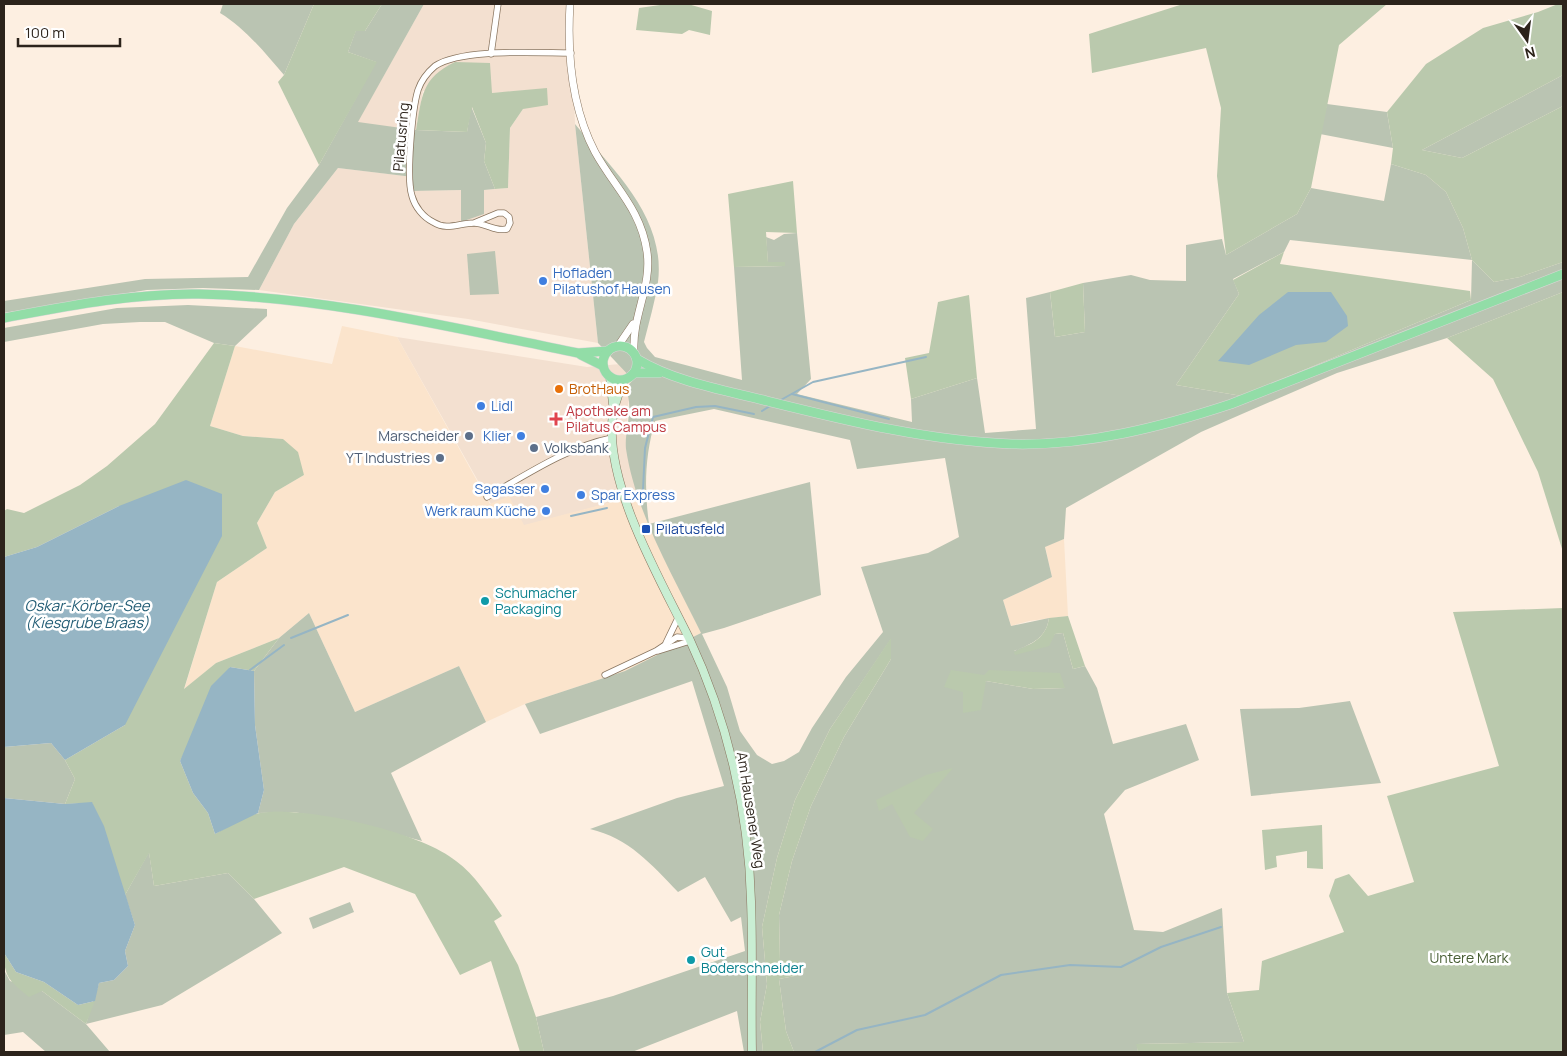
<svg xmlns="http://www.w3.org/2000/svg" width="1567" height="1056" font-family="Manrope,sans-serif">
  <rect width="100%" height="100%" fill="#fdefe1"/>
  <g fill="#f3e0d0">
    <polygon points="424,4 571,4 575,124 598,343 468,319 259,290 294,224 338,168 414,177 413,191 461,190 461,222 484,190 508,188 510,128 523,109 547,89 492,93 423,91 416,130 357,123"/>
    <polygon points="397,337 587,367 620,364 633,380 628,405 626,448 639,495 524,526 491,504"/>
  </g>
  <g fill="#fbe4cc">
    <polygon points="342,326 397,337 490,504 509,496 524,525 639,495 649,524 701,633 625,671 525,704 486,722 459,666 355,712 309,613 279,638 216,663 184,690 217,582 267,548 257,523 275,492 304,475 283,439 243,436 210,426 235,346 332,364"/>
    <polygon points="1064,539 1068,616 1029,621 1011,626 1003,600 1052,577 1045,546"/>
  </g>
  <g fill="#bac4b2" fill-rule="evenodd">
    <path d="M223 4H314L284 75C265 53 245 28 220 13Z"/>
    <polygon points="382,4 424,4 358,122 416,130 467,132 471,106 486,143 484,161 495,189 484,190 484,214 461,222 461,190 412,191 413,177 338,168 294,224 259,290 203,288 147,290 4,313 4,301 145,279 248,277 287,208 319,165 376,62 348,52 356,30 365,31"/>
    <polygon points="1563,75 1563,106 1462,158 1422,150"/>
    <polygon points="1327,104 1387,112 1393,148 1320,134"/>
    <path d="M575 124C613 170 666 217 658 282 655 302 649 322 644 342L647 348 655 357 742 380 734 267 784 266V262L768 263 766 237 774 240 784 234 797 233 811 379 797 394 912 422 911 399 977 378 985 433 1036 429 1026 298 1050 292 1055 337 1085 332 1083 283 1131 275 1150 280 1186 281V245L1222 239 1226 255 1297 214 1311 188 1384 201 1391 164 1426 175 1446 192 1463 228 1472 260 1494 282 1520 277 1563 262V292L1447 338 1337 373 1242 414 1201 432 1066 508 1064 539 1045 547 1052 577 1003 600 1011 626 1049 618C1046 639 1031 644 1014 651L1055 634 1063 633 1073 669 1085 666 1097 688 1113 744 1186 724 1199 760 1125 790 1104 814 1134 930 1163 932 1222 908 1227 993 1244 1042 1137 1044 1138 1052H794L786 1031 779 979 800 975 797 960H780L779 915 792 861 811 806 844 737 891 659V639L830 729 795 800 777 858 762 927 767 984 760 1022 763 1052H744L737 1011 632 1052H544L536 1017 613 996 745 951 741 917 731 922 705 877 678 892C651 864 629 838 590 829L677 798 724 786 692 681 540 734 525 704 625 671 701 633C673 575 636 514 626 449 624 430 635 405 625 389L633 380 598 343ZM1290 240 1472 260 1471 300 1242 396 1176 385 1239 294 1233 279 1284 252ZM714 409 850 440 857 469 945 458 959 537 928 553 861 567 883 632 846 677 812 728 799 752 784 761 772 764 757 755 740 731 727 687 702 634 724 628 821 595 810 482 649 524C644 488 645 456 655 421ZM984 675 1065 688 1033 689 986 681 963 712V691Z"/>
    <polygon points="495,251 499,294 470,295 467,254"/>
    <polygon points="188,305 267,309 267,316 235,346 214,343 165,322 140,322 103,324 4,342 4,328 117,308"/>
    <polygon points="309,613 355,712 459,666 486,722 391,773 422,841 363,825 294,812 258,813 264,790 255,725 254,671 279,638"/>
    <polygon points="1350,701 1381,783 1251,796 1240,709 1299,708"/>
    <polygon points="51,743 65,760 75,779 65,804 4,798 4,747"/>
    <polygon points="149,852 154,886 228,873 254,899 282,933 162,1005 86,1024 110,1052 46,1052 23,1032 4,1035 4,970 10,981 42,991 86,1024 99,983 114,980 128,966 125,951 135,925 125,895"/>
    <polygon points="350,902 354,912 313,929 309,918"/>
  </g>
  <g fill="#bac9ad">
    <polygon points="314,4 382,4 365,31 356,31 348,52 377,62 319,165 278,82 284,75"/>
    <polygon points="667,4 688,4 712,11 710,35 689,30 682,34 636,30 639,8"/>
    <polygon points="1183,4 1387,4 1339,45 1311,188 1297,214 1226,255 1217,176 1221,108 1206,48 1092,73 1089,34"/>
    <polygon points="1558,4 1563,4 1563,75 1422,150 1462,158 1563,106 1563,262 1520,277 1494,282 1472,260 1463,228 1446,192 1426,175 1391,164 1393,148 1387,112 1426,64 1483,28 1538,12"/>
    <path d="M455 62 490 63 492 93 547 88 548 105 523 109 510 128 508 188 495 189 484 161 486 143 472 107 467 132 416 130C422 97 421 78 455 62Z"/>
    <polygon points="793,181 797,233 766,232 768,262 785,262 785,266 734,267 728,194"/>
    <polygon points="1284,252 1280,264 1470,291 1471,300 1242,396 1176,385 1239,294 1233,280"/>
    <polygon points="1083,283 1085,332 1055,337 1050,292"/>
    <polygon points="1563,292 1563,552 1538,472 1493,379 1447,338"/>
    <polygon points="969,295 977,378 911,399 905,358 929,353 938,302"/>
    <path d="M214 343 235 346 210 426 243 436 283 439 298 452 304 475 275 492 257 523 267 548 217 582 184 689 216 663 279 638 254 671 230 667 180 761 193 793 208 813 215 834C228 827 245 815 260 813 306 806 419 831 456 861 475 875 489 897 502 916L494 921 518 965 536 1017 544 1052H520L491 961 460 975 415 894 344 867 254 899 228 873 154 886 149 853 125 895 92 803 65 804 75 779 65 760 125 725 119 506 37 547 4 557V511L7 509 24 513 80 485 107 466 155 424Z"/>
    <polygon points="1563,608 1563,1052 1138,1052 1136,1044 1244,1042 1227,993 1259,990 1262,961 1344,932 1329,896 1335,879 1349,874 1368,896 1414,882 1387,796 1499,766 1453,612"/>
    <path d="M1068 616 1085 666 1073 669 1063 633 1055 634 1049 646 1015 655 1014 652C1031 644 1046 639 1049 618Z"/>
    <polygon points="891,638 891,659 844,737 811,806 792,861 779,915 780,960 798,960 800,975 779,979 786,1031 794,1052 763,1052 760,1022 767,984 762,927 777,858 795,800 830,729"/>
    <polygon points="951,670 984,675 989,670 1060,673 1065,688 1033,689 986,681 981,710 963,713 963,692 944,687"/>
    <polygon points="953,768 914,813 933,829 923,841 910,837 892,804 879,811 876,800 926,775"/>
    <polygon points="1322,825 1323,869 1307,868 1307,851 1276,856 1277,867 1265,870 1262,830"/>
    <path d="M4 953 16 972 44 982 78 1005 95 1001 86 1024 42 991 29 997C10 981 4 978 4 953Z"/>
  </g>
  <g fill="#96b5c4">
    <polygon points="1288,292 1331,292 1347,316 1348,326 1326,342 1296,345 1249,365 1218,361 1259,315"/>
    <polygon points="186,480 222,494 222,536 125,725 65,760 51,743 4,747 4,557 37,547 119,506"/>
    <polygon points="230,667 254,671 255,725 264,790 258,813 215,834 208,813 193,793 180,761 211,686"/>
    <polygon points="4,798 65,804 92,802 104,826 135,925 125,951 128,966 114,980 99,983 95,1001 78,1005 44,982 16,972 4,953"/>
  </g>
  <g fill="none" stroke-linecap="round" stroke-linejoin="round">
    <g stroke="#96b5c4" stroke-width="2">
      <polyline points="792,394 889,419"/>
      <polyline points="779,401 813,382 926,357"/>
      <polyline points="762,411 770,406"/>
      <polyline points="640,493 643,490 645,448 653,417 696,407 715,406 754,414"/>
      <polyline points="571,516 607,508"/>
      <polyline points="291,638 348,615"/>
      <polyline points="250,670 284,645"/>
      <polyline points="815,1052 857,1030 925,1015 1001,975 1070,965 1121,967 1161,947 1221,927"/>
    </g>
    <g stroke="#89755f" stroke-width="7">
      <g id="minor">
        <polyline points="491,54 498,4"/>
        <path d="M474 223 498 213H504L509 217 510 223 507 229C495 232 485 223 474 223 459 223 447 231 433 222 423 217 415 207 412 196 406 178 412 110 418 90 421 81 428 72 435 66 461 48 538 53 571 53"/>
        <path d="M487 497C526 475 567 447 612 438"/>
        <polyline points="666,643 678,618"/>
        <polyline points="658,651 690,641"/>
        <polyline points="605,675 656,651 677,637 688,638"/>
      </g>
    </g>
    <g stroke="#89755f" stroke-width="8">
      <g id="tertiary">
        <path d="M570 4C567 53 572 108 595 152 614 187 641 209 647 252 652 287 632 315 634 352"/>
        <polyline points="618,346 633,324"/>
      </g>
    </g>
    <g stroke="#89755f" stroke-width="9">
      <g id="secondary">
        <polyline points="610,377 613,404"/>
        <path d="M624 380C618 394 613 408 612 423 608 490 660 579 689 638 727 719 749 811 751 901 753 951 751 1002 752 1052"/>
      </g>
    </g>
    <g stroke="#d9d7d6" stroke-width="10">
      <g id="primary">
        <path d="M4 318C68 306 134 293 199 294 327 297 453 328 578 353L608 351"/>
        <circle cx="620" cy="363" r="17"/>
        <polyline points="581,355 603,366"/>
        <path d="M637 359C675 382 724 390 767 401 848 421 928 441 1012 444 1087 446 1161 427 1231 404L1563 274"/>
        <polyline points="634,373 659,373"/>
      </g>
    </g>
    <use href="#minor" stroke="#fff" stroke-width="5.5"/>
    <use href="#tertiary" stroke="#fff" stroke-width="7"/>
    <use href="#secondary" stroke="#c9eed3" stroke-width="8"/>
    <use href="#primary" stroke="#92dda7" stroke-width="9"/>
  </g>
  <g fill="#3f7fe0" stroke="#fff" stroke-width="2">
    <circle cx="543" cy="281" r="5"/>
    <circle cx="481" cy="406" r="5"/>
    <circle cx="521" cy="436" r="5"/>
    <circle cx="545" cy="489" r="5"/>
    <circle cx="581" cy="495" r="5"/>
    <circle cx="546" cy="511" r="5"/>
  </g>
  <circle fill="#e8710a" stroke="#fff" stroke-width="2" cx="559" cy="389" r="5"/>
  <path fill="#e0444e" stroke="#fff" stroke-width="2" d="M553.5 411.5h5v5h5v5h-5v5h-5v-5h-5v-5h5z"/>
  <g fill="#5c6f8a" stroke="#fff" stroke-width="2">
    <circle cx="469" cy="436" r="5"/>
    <circle cx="534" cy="448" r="5"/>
    <circle cx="440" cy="458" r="5"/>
  </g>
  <rect fill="#1a4fb4" stroke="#fff" stroke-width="2" x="641" y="524" width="10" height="10" rx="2.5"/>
  <g fill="#0f9aa8" stroke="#fff" stroke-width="2">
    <circle cx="485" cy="601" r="5"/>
    <circle cx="691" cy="960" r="5"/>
  </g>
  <g text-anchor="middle" stroke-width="5" stroke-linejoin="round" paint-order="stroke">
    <g font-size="14" fill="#2c231b" stroke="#fff">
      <text transform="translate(401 137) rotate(-85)" y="5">Pilatusring</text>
      <text transform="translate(751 810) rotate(81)" y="5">Am Hausener Weg</text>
    </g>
    <g font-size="14" fill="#366cbe" stroke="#fff" text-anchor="start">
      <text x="553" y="278">Hofladen<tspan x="553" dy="16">Pilatushof Hausen</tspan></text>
      <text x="491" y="411">Lidl</text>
      <text x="511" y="441" text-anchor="end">Klier</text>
      <text x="535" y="494" text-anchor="end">Sagasser</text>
      <text x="591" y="500">Spar Express</text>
      <text x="536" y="516" text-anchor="end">Werk raum Küche</text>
    </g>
    <g font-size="14" fill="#c56008" stroke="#fff" text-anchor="start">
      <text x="569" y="394">BrotHaus</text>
    </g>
    <g font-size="14" fill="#be3a42" stroke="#fff" text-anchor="start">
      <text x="566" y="416">Apotheke am<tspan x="566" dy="16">Pilatus Campus</tspan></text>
    </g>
    <g font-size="14" fill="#4e5e75" stroke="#fff" text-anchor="end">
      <text x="459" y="441">Marscheider</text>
      <text x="544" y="453" text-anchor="start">Volksbank</text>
      <text x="430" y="463">YT Industries</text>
    </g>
    <g font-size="14" fill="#164399" stroke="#fff" text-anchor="start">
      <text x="656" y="534">Pilatusfeld</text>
    </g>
    <g font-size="14" fill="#0d838f" stroke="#fff" text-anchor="start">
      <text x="495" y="598">Schumacher<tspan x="495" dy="16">Packaging</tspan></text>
      <text x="701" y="957">Gut<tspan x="701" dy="16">Boderschneider</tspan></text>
    </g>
    <g font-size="14" fill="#475d33" stroke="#fff">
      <text x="1469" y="963">Untere Mark</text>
    </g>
    <g font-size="15" font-style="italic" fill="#245e76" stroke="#fff">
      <text x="87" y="611">Oskar-Körber-See<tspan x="87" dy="17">(Kiesgrube Braas)</tspan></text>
    </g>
  </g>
  <rect width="1567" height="1056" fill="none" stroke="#2c231b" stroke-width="10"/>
  <g transform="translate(1527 40) rotate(166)" stroke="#ffffff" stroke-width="4" paint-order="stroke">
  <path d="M0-4L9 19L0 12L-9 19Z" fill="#2c231b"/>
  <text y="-8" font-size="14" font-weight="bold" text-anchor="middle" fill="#2c231b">N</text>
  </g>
  <path d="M18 38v8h102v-8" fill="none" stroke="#2c231b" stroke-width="2.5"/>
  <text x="25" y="38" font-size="15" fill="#2c231b" stroke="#ffffff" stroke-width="4" paint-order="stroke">100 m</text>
</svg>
